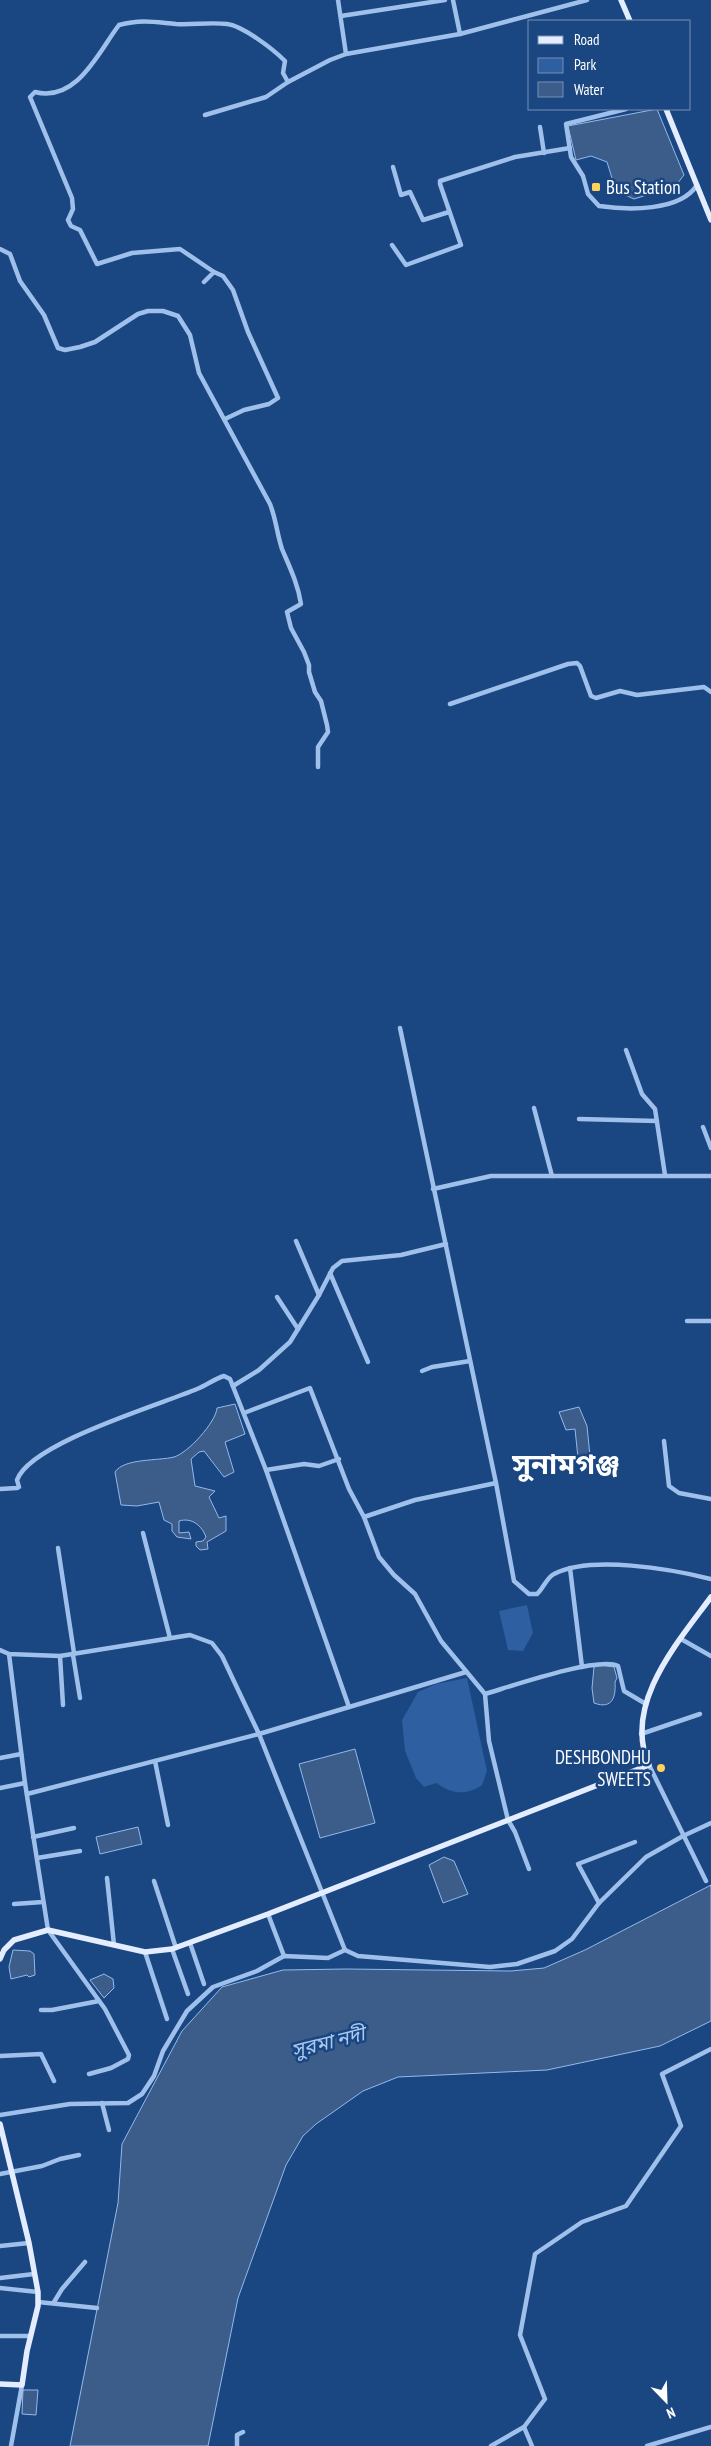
<svg xmlns="http://www.w3.org/2000/svg" width="711" height="2446" font-family="'PT Sans Narrow','Noto Sans Bengali',sans-serif">
  <rect width="100%" height="100%" fill="#1a4682"/>
  <g fill="#2d5fa1">
    <polygon points="527,1605 533,1633 523,1651 508,1650 499,1611"/>
    <path d="M467 1678 487 1771 482 1785C466 1796 452 1794 436 1783L424 1787 416 1778 405 1751 402 1720 418 1692 436 1684Z"/>
  </g>
  <g fill="#3c5d89" stroke="#92baed">
    <polygon points="657,109 684,175 677,184 666,189 634,199 616,191 607,162 591,156 576,160 568,126"/>
    <path d="M235 1404 245 1434 225 1442 234 1472 224 1477 204 1451 199 1452 191 1459 195 1486 215 1491 209 1497 219 1518 226 1516V1531L207 1542 208 1549 200 1550 196 1546V1542L203 1541 206 1537C202 1526 192 1517 179 1521V1533L189 1532 191 1539 177 1537 172 1531V1524L164 1520 159 1502 137 1506 121 1505 115 1472C124 1458 159 1461 174 1457 188 1453 216 1422 217 1408Z"/>
    <polygon points="579,1407 587,1426 590,1456 578,1458 575,1429 566,1430 559,1412"/>
    <path d="M601 1665 614 1667 617 1678 615 1682C616 1696 613 1710 594 1703L592 1688 594 1667Z"/>
    <polygon points="355,1749 375,1823 320,1838 299,1764"/>
    <polygon points="138,1827 142,1844 100,1854 96,1837"/>
    <polygon points="444,1857 454,1861 468,1894 443,1903 429,1865"/>
    <polygon points="711,1885 711,2021 660,2046 547,2070 398,2077 363,2091 316,2124 303,2136 286,2165 238,2298 208,2446 70,2446 118,2203 122,2144 182,2031 222,1987 283,1970 346,1969 511,1971 544,1968 585,1950"/>
    <polygon points="13,1950 30,1951 34,1954 35,1975 29,1977 27,1975 11,1979 9,1967"/>
    <polygon points="104,1974 113,1979 114,1988 104,1998 90,1980"/>
    <polygon points="23,2390 38,2390 36,2415 22,2414"/>
  </g>
  <g fill="none" stroke-linecap="round" stroke-linejoin="round">
    <polyline stroke="#aacaf2" stroke-width="1" stroke-dasharray="6 5" stroke-linecap="butt" points="710,1886 711,1886"/>
    <g stroke="#9fc0eb" stroke-width="4.5">
      <polyline points="338,0 346,54 460,34 587,0"/>
      <polyline points="453,0 460,34"/>
      <polyline points="341,16 445,0"/>
      <path d="M626 109 566 124 571 157 583 176 588 194 599 206C627 210 680 212 697 185"/>
      <polyline points="205,115 266,97 288,82 330,60 346,54"/>
      <polyline points="540,127 544,153"/>
      <polyline points="393,167 401,195 410,192 423,220 449,212"/>
      <polyline points="392,245 406,265 461,245 440,184 440,181 515,157 570,148"/>
      <path d="M0 249 10 254 20 281 44 315 58 348 65 350 80 347 95 342 138 314 148 311H163L178 316 190 335 199 373 270 504C276 519 277 534 282 549 290 568 298 584 301 604L287 612 291 628 304 652 309 665V672L315 692 321 701 327 725 328 732 318 747V767"/>
      <polyline points="214,272 223,276 233,290 248,332 278,398 269,404 244,410 225,419"/>
      <path d="M204 282 214 272 180 249 132 253 97 264 80 230 71 226 68 220 73 209 72 198 30 97 35 92C77 103 99 51 119 25 142 19 154 22 176 24 193 25 210 22 227 24 243 26 273 49 285 61L283 73 288 82"/>
      <polyline points="450,704 568,664 577,663 580,666 591,696 596,698 620,691 637,695 704,687 711,692"/>
      <path d="M400 1028 496 1483 514 1581 529 1594H537C543 1589 547 1577 554 1574 591 1555 671 1569 711 1579"/>
      <polyline points="626,1050 642,1094 655,1109 665,1175"/>
      <polyline points="534,1108 552,1176"/>
      <polyline points="579,1119 657,1121"/>
      <polyline points="703,1127 711,1148"/>
      <polyline points="433,1189 491,1176 711,1176"/>
      <polyline points="296,1241 319,1295"/>
      <polyline points="330,1273 368,1362"/>
      <polyline points="277,1297 298,1329"/>
      <polyline points="687,1321 711,1321"/>
      <polyline points="422,1371 432,1367 470,1361"/>
      <polyline points="233,1386 259,1370 290,1342 319,1295 333,1268 342,1261 401,1255 446,1244"/>
      <polyline points="244,1413 310,1388 349,1489 364,1517 379,1557 394,1575 415,1594 441,1641 485,1694 489,1741 508,1820 515,1832 529,1869"/>
      <polyline points="664,1441 669,1486 679,1493 711,1499"/>
      <polyline points="266,1470 304,1464 319,1466 339,1459"/>
      <path d="M0 1489 17 1488 19 1487 17 1480C30 1443 159 1405 197 1389 207 1385 214 1379 224 1376L230 1379 266 1470 349 1707"/>
      <polyline points="364,1517 415,1500 496,1483"/>
      <polyline points="143,1533 170,1638"/>
      <polyline points="58,1548 74,1653"/>
      <polyline points="570,1568 582,1667"/>
      <polyline points="681,1639 711,1656"/>
      <polyline points="0,1650 9,1654 60,1656 190,1635 212,1643 222,1656 259,1734 345,1950"/>
      <polyline points="9,1654 25,1783 48,1930 105,2009 129,2055 128,2059 111,2068 89,2074"/>
      <polyline points="73,1655 80,1698"/>
      <polyline points="60,1656 63,1705"/>
      <path d="M485 1694C509 1687 598 1656 618 1666L624 1691 646 1704"/>
      <polyline points="641,1734 700,1714"/>
      <polyline points="0,1758 21,1754"/>
      <polyline points="155,1761 168,1825"/>
      <polyline points="649,1765 706,1881"/>
      <polyline points="0,1788 25,1783"/>
      <polyline points="27,1794 259,1734 466,1672"/>
      <polyline points="33,1837 74,1828"/>
      <polyline points="37,1858 80,1851"/>
      <polyline points="107,1878 114,1945"/>
      <polyline points="154,1881 176,1948"/>
      <polyline points="599,1903 578,1864 635,1842"/>
      <polyline points="14,1904 43,1902"/>
      <polyline points="268,1914 284,1956"/>
      <polyline points="190,1943 204,1984"/>
      <polyline points="172,1949 188,1994"/>
      <polyline points="145,1952 167,2019"/>
      <polyline points="41,2010 52,2010 99,2001"/>
      <polyline points="0,2056 41,2054 54,2081"/>
      <polyline points="102,2103 109,2130"/>
      <polyline points="0,2115 70,2104 128,2103 142,2094 154,2076 163,2051 187,2011 213,1987 257,1971 284,1956 328,1958 345,1950 358,1956 490,1967 517,1964 555,1951 572,1939 599,1903 646,1857 683,1836 711,1823"/>
      <polyline points="0,2174 42,2166 60,2159 79,2155"/>
      <polyline points="0,2246 29,2243"/>
      <polyline points="0,2278 34,2274"/>
      <polyline points="0,2288 38,2292"/>
      <polyline points="38,2302 97,2308"/>
      <polyline points="54,2302 62,2289 85,2262"/>
      <polyline points="0,2336 31,2336"/>
      <polyline points="524,2427 532,2446"/>
      <polyline points="11,2446 22,2385"/>
      <polyline points="237,2446 237,2435 243,2432"/>
      <polyline points="491,2446 524,2427 545,2399 520,2335 535,2254 582,2222 626,2206 681,2126 662,2074 711,2049"/>
      <polyline points="647,2446 711,2427"/>
    </g>
    <g stroke="#e3edff" stroke-width="5.5">
      <polyline points="621,0 630,21"/>
      <polyline points="666,109 711,220"/>
      <path d="M0 1959 4 1950 14 1940 48 1930 145 1952 172 1949 268 1914 649 1765C622 1705 678 1642 711 1597"/>
      <polyline points="0,2124 29,2243 38,2292 38,2306 27,2351 22,2385 0,2384"/>
    </g>
  </g>
  <g fill="#fdd15b" stroke="#1a4682" stroke-width="2">
    <rect x="591" y="182" width="10" height="10" rx="2.5"/>
    <circle cx="661" cy="1768" r="5"/>
  </g>
  <g text-anchor="middle" stroke-width="5" stroke-linejoin="round" paint-order="stroke">
    <g font-size="19" fill="#fff" stroke="#1a4682" text-anchor="start">
      <text x="606" y="194">Bus Station</text>
      <text x="651" y="1764" text-anchor="end">DESHBONDHU<tspan x="651" dy="22">SWEETS</tspan></text>
    </g>
    <g font-size="20" font-style="italic" fill="#aacaf2" stroke="#1a4682">
      <text transform="translate(328 2042) rotate(-14)" y="7">সুরমা নদী</text>
    </g>
    <g font-size="29" font-weight="bold" fill="#fff" stroke="#1a4682">
      <text x="566" y="1474">সুনামগঞ্জ</text>
    </g>
  </g>
  <rect x="528" y="20" width="162" height="90" fill="#1a4682" stroke="#7690b4"/>
  <rect x="538" y="36" width="25" height="8" fill="#e3edff" stroke="#7690b4"/>
  <text x="574" y="45" font-size="15" fill="#ffffff">Road</text>
  <rect x="538" y="58" width="25" height="15" fill="#2d5fa1" stroke="#7690b4"/>
  <text x="574" y="70" font-size="15" fill="#ffffff">Park</text>
  <rect x="538" y="82" width="25" height="15" fill="#3c5d89" stroke="#7690b4"/>
  <text x="574" y="95" font-size="15" fill="#ffffff">Water</text>
  <g transform="translate(666 2401) rotate(157)" stroke="#1a4682" stroke-width="4" paint-order="stroke">
  <path d="M0-4L9 19L0 12L-9 19Z" fill="#ffffff"/>
  <text y="-8" font-size="14" font-weight="bold" text-anchor="middle" fill="#ffffff">N</text>
  </g>
</svg>
